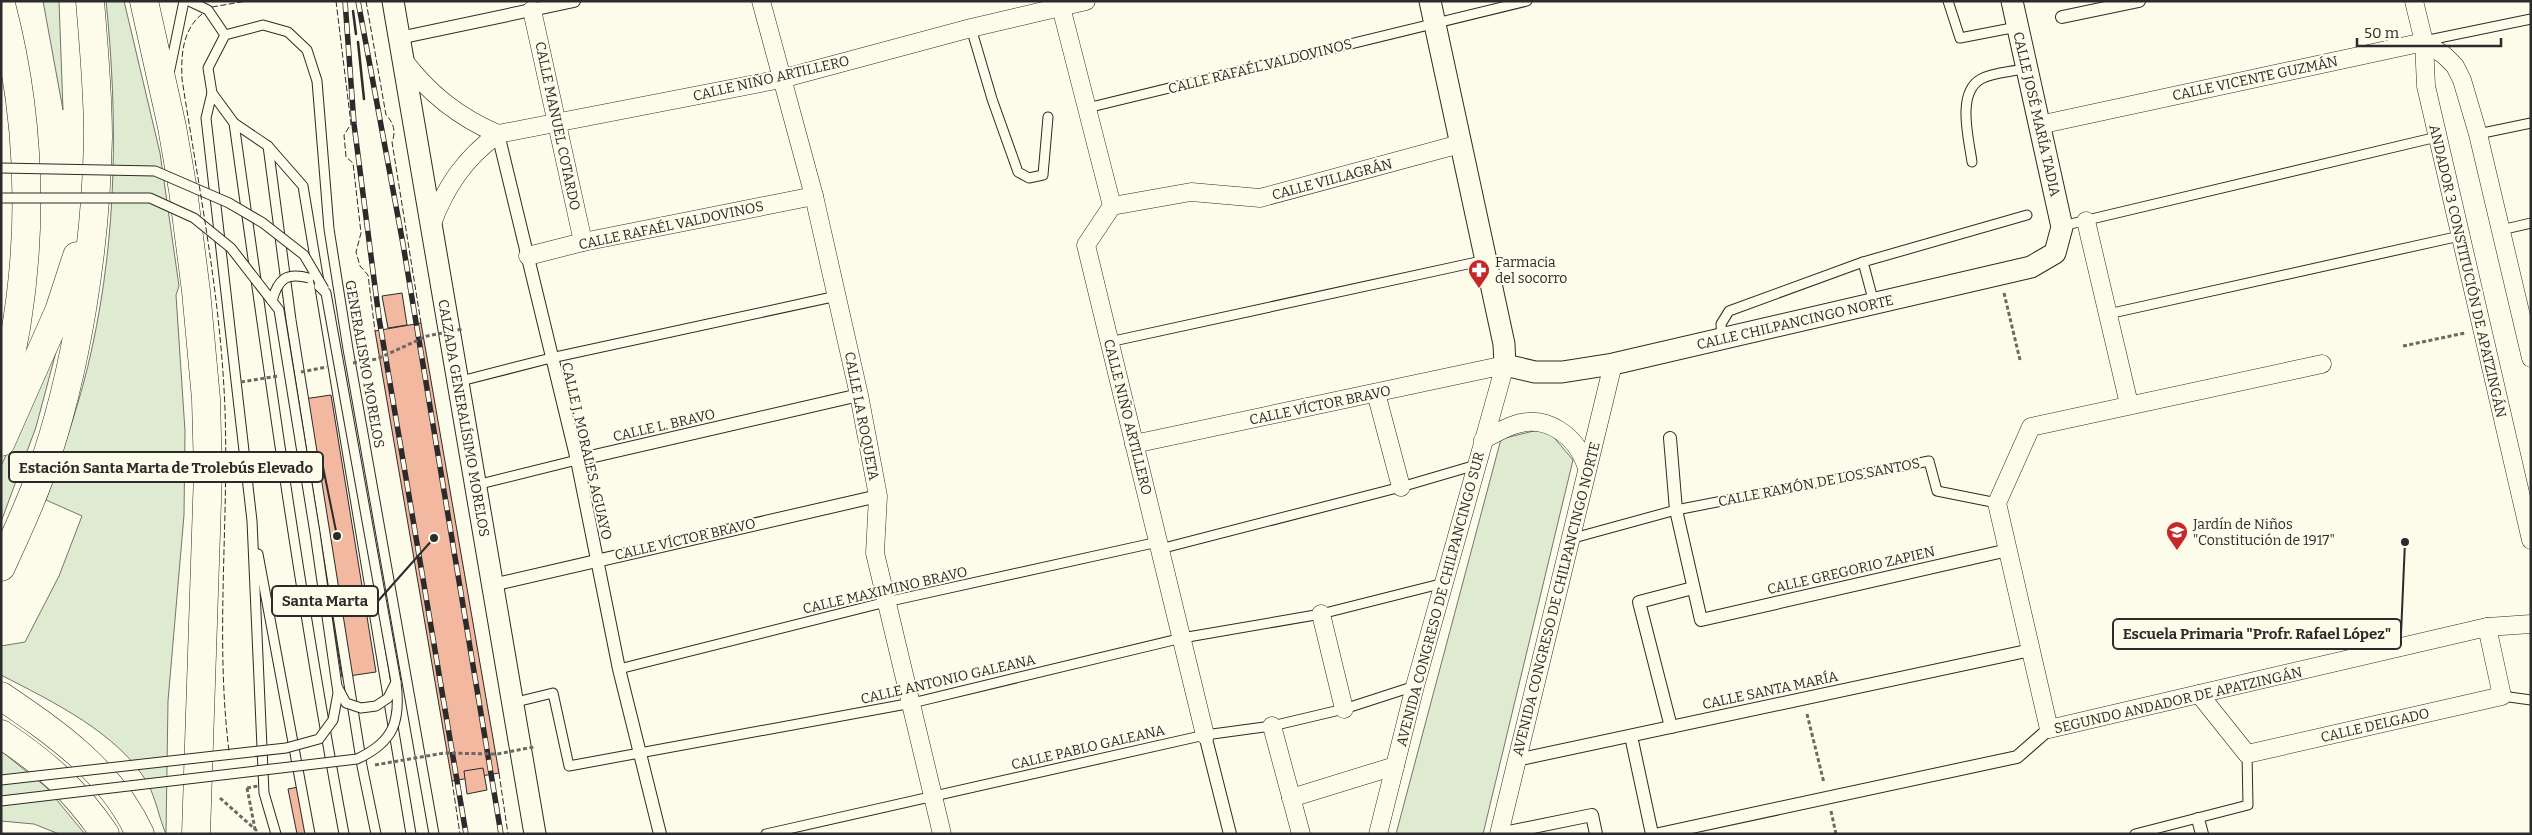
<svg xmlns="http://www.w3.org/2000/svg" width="2532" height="835" font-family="Bitter,serif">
  <rect width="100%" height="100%" fill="#fdfbea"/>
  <g fill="#deebd1" stroke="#74746e">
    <polygon points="43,1 59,1 63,110"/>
    <path d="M106 1H124L160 153 179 286 176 295 185 431 184 515 168 701 166 834C159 818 156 799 148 784 119 733 51 701 1 675V646L25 642 59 576 82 516 46 500C63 450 81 400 92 348 117 234 118 117 106 1Z"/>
    <polygon points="60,337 36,427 1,522 1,466"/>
    <polygon points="1546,428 1573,460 1483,834 1396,834 1501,439"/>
    <polygon points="1,751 46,787 85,834 59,834 34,824 1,821"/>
  </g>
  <g fill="#f2b8a0" stroke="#2b2b2b">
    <polygon points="402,293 407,325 388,328 382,296"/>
    <polygon points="421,323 499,773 452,781 375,331"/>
    <polygon points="331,395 376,672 342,677 297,400"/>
    <polygon points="483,768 487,790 467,794 464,771"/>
    <polygon points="298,787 307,834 297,834 288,789"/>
  </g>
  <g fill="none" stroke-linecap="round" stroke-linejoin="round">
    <g stroke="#2b2b2b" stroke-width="11">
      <g id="service">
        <polyline points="189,1 208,10 225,35"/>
        <polyline points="1948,1 1960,38 2017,27"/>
        <polyline points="971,28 992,99 1018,172 1029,178 1043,175 1048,117"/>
        <polyline points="2424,41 2531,19"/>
        <polyline points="170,69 184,1"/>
        <polyline points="212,93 234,123 268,146 303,186 411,834"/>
        <polyline points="1087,108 1527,1"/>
        <path d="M234 123C267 360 300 598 344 834"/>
        <polyline points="2478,134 2531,123"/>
        <polyline points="268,146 291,320 362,766 376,834"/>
        <path d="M1972 162C1969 139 1956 93 1981 79 1993 72 2013 72 2026 68"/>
        <polyline points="2062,226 2437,137"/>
        <polyline points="2501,230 2531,223"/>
        <polyline points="1874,303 1863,262 2027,215"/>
        <polyline points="2108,314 2460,236"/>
        <polyline points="1722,338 1721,324 1729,311 1863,262"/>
        <polyline points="1109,342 1486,260"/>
        <polyline points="457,382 551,358 837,296"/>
        <polyline points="476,485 577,460"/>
        <polyline points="1570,539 1676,510 1929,461 1937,491 1997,503"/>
        <polyline points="1160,549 1401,487 1476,465"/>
        <polyline points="258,554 310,834"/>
        <polyline points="619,669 886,602 1158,542"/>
        <polyline points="2502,696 2531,700"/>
        <polyline points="512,703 553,693 569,766 912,703 1182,638 1321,614 1444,583"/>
        <polyline points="276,834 264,793 252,521 206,118 212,93 208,68 225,35 263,25 288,32 307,50 317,81 329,229 348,349 434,834"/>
        <polyline points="766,834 1205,735 1272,726 1344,709 1415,686"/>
        <polyline points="2135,834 2248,805 2247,754"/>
      </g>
    </g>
    <g stroke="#2b2b2b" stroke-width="14">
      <g id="pedestrian">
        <polyline points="2062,17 2139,1"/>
        <polyline points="399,38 574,1"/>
        <polyline points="498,134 577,460 619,669 660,834"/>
        <polyline points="1670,438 1676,510 1701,620 2008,550"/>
        <polyline points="577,460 859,395"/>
        <polyline points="492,585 878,496"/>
        <polyline points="1671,727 1639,602 1693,588"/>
        <polyline points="1205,735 1230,834"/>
        <polyline points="1631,736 1652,834"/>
        <polyline points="1516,760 2031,650"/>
        <polyline points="2198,819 2202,834"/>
        <polyline points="1499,834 1592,815 1596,834"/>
        <polyline points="1659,834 2017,757 2049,729"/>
      </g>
    </g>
    <g stroke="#2b2b2b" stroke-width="19">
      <g id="minor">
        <polyline points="761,1 814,196 859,395 878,496 875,553 942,834"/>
        <polyline points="2414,1 2424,42 2426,86 2531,540"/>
        <polyline points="1061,7 1112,206 1086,245 1205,735"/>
        <polyline points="532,10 583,242"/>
        <polyline points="2424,42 2444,55 2455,66 2462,80 2478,134 2531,358"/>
        <path d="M402 58C428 93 458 117 498 134"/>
        <polyline points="2039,125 2424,42"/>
        <polyline points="1112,206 1191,192 1260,198 1460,144"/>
        <polyline points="2086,221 2129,404"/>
        <path d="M431 226C445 187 465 158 498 134L781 79 971 28 1086 1"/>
        <polyline points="528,256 583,242 814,196"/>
        <polyline points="2322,364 2031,427 1997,503 2049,729 2487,627 2531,624"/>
        <polyline points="1376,393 1401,487"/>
        <path d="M1483 440C1492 435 1501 430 1511 426 1546 412 1577 436 1587 468"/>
        <polyline points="1134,444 1505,365 1415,686 1378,834"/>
        <polyline points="1321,614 1344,709"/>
        <polyline points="2199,694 2247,754 2502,696 2487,627"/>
        <polyline points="1272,726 1301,834"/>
        <polyline points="1291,798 1395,766"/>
        <polyline points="1499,834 1613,364"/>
      </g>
    </g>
    <g stroke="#2b2b2b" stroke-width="23">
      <g id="tertiary">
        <polyline points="393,1 535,834"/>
        <polyline points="1430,1 1504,344 1505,365 1535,372 1562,372 1613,364 2031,267 2055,253 2062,227 2012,1"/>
      </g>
    </g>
    <g stroke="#2b2b2b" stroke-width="29">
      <g id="primary">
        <path d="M1 696C57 734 111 771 140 834"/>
        <path d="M1 734C46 764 74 789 105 834"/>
      </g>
    </g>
    <g stroke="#2b2b2b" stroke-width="29">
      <g id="trunk">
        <polyline points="144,1 172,127 183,190 196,291 206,399 208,472 196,834"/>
        <path d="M1 4C35 133 35 269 1 398"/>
        <polyline points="1,442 59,311 77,256"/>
        <path d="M1 567C15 536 30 505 41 473 77 372 96 245 98 137 98 92 94 47 90 1"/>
      </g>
    </g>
    <g stroke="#6a6964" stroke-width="3" stroke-dasharray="4 2.5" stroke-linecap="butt">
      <polyline points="2004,293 2020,360"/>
      <polyline points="2403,346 2465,333"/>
      <polyline points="1807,714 1824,783"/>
      <polyline points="247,788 255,829"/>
      <polyline points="220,798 256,830 256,834"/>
      <polyline points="1831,811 1836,834"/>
    </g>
    <use href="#service" stroke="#fdfbea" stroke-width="9"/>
    <use href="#pedestrian" stroke="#fdfbea" stroke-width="12"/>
    <use href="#minor" stroke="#fdfbea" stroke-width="18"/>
    <use href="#tertiary" stroke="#fdfbea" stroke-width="21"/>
    <use href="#primary" stroke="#fdfbea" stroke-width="28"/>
    <use href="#trunk" stroke="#fdfbea" stroke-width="28"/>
    <g stroke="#2b2b2b" stroke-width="5.5">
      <g id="rail">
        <polyline points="345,1 354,124 379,318 466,834"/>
        <polyline points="358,1 403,244 501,834"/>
      </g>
    </g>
    <use href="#rail" stroke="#fdfbea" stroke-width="4" stroke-dasharray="11" stroke-linecap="butt"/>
    <g stroke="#2b2b2b" stroke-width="11" stroke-linecap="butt">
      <g id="service-bridge">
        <polyline points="1,168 155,171 229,203 263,223 304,255 324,289"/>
        <polyline points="1,198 150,198 194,218 231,248 279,310 315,533 338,693 333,720 319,739 286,748 1,780"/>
        <path d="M272 301C278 279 286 272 309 278"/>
        <polyline points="338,688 346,703 361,708 376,706 388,698 396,682"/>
        <path d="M1 801 357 759C394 742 401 721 396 682L326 293 319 286"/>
      </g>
    </g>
    <g stroke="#6a6964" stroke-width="3" stroke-dasharray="4 2.5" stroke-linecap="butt">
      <polyline points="353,363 377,359 427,336 463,329"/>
      <polyline points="301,372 327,367"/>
      <polyline points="241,382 278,376"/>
      <polyline points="375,765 444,753 497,754 534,747"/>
      <polyline points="247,788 258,786"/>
    </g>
    <use href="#service-bridge" stroke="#fdfbea" stroke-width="9"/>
    <g stroke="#2b2b2b" stroke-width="1" stroke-dasharray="6 2.5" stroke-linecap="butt">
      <polyline points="336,1 351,124 344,135 346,157 353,163 361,233 356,252 360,266 368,275 375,331"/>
      <path d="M366 1 386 115C394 123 396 132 392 142L421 323"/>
      <polyline points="212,7 247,1"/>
      <path d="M202 14C182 30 181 56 182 79 199 189 221 299 225 410 229 524 215 638 229 751"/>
      <polyline points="499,773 508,834"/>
      <polyline points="452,781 460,834"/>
    </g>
    <g stroke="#2b2b2b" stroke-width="2.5">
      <polyline points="353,11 356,34"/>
      <polyline points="358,42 364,99"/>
    </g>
  </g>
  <defs>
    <g id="pharmacy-pin" transform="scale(1.125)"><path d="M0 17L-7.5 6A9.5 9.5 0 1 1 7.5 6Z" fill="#c62828" stroke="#fdfbea"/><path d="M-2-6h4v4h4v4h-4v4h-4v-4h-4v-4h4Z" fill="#fff"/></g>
    <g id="school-pin" transform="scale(1.125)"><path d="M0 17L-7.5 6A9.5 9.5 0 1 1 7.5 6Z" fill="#c62828" stroke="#fdfbea"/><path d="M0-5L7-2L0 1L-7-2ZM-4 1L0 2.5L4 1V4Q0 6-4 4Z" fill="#fff"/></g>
  </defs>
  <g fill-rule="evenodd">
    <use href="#pharmacy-pin" x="1479" y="270"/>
    <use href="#school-pin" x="2177" y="532"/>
  </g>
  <g text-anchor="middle" stroke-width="4" stroke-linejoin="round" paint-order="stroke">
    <g font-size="14" fill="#2b2b2b" stroke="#fdfbea">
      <text transform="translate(1260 66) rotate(-14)" y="5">CALLE RAFAÉL VALDOVINOS</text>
      <text transform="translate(771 78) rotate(-13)" y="5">CALLE NIÑO ARTILLERO</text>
      <text transform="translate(2255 78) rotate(-12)" y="5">CALLE VICENTE GUZMÁN</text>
      <text transform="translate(2037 114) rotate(77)" y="5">CALLE JOSÉ MARÍA TADIA</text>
      <text transform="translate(558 126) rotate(78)" y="5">CALLE MANUEL COTARDO</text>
      <text transform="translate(1332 179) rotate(-15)" y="5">CALLE VILLAGRÁN</text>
      <text transform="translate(671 225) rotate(-12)" y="5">CALLE RAFAÉL VALDOVINOS</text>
      <text transform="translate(2468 271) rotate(77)" y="5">ANDADOR 3 CONSTITUCIÓN DE APATZINGÁN</text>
      <text transform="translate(1795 322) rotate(-13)" y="5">CALLE CHILPANCINGO NORTE</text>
      <text transform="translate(365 364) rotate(80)" y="5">GENERALISMO MORELOS</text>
      <text transform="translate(1320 405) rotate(-12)" y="5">CALLE VÍCTOR BRAVO</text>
      <text transform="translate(862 416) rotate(79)" y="5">CALLE LA ROQUETA</text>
      <text transform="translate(1128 417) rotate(76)" y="5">CALLE NIÑO ARTILLERO</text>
      <text transform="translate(464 418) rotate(80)" y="5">CALZADA GENERALÍSIMO MORELOS</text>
      <text transform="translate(664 425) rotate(-13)" y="5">CALLE L. BRAVO</text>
      <text transform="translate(587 451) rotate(77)" y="5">CALLE J. MORALES AGUAYO</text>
      <text transform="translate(1819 482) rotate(-11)" y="5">CALLE RAMÓN DE LOS SANTOS</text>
      <text transform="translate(685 539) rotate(-13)" y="5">CALLE VÍCTOR BRAVO</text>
      <text transform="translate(1851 570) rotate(-13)" y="5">CALLE GREGORIO ZAPIEN</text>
      <text transform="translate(885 590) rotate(-13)" y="5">CALLE MAXIMINO BRAVO</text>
      <text transform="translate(1440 599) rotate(-75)" y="5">AVENIDA CONGRESO DE CHILPANCINGO SUR</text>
      <text transform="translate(1556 599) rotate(-76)" y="5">AVENIDA CONGRESO DE CHILPANCINGO NORTE</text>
      <text transform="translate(948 679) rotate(-13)" y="5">CALLE ANTONIO GALEANA</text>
      <text transform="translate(1770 690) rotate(-12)" y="5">CALLE SANTA MARÍA</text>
      <text transform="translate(2178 700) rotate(-13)" y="5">SEGUNDO ANDADOR DE APATZINGÁN</text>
      <text transform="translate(2375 725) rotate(-13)" y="5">CALLE DELGADO</text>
      <text transform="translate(1088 747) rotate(-13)" y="5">CALLE PABLO GALEANA</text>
    </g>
    <g font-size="14" fill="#2b2b2b" stroke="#fdfbea" text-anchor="start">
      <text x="1495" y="267">Farmacia<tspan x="1495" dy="16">del socorro</tspan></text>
      <text x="2193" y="529">Jardín de Niños<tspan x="2193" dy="16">"Constitución de 1917"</tspan></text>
    </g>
  </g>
  <path fill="none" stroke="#2b2b2b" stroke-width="2" d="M337 536L323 467M434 538L378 601M2405 542L2401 634"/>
  <g fill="#2b2b2b" stroke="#fdfbea" stroke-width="2">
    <circle cx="337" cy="536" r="5"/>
    <circle cx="434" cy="538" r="5"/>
    <circle cx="2405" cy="542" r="5"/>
  </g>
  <g fill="#fdfbea" stroke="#2b2b2b" stroke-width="2">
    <rect x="9" y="452" width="314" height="30" rx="5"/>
    <rect x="272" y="586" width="106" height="30" rx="5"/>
    <rect x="2113" y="619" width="288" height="30" rx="5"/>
  </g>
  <g font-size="15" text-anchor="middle" font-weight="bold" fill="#2b2b2b">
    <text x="166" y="473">Estación Santa Marta de Trolebús Elevado</text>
    <text x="325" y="606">Santa Marta</text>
    <text x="2257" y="639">Escuela Primaria "Profr. Rafael López"</text>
  </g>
  <rect width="2532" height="835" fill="none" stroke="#2b2b2b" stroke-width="5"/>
  <path d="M2357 38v8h144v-8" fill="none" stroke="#2b2b2b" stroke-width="2.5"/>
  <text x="2364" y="38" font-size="15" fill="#2b2b2b" stroke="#fdfbea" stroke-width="4" paint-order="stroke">50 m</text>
</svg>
